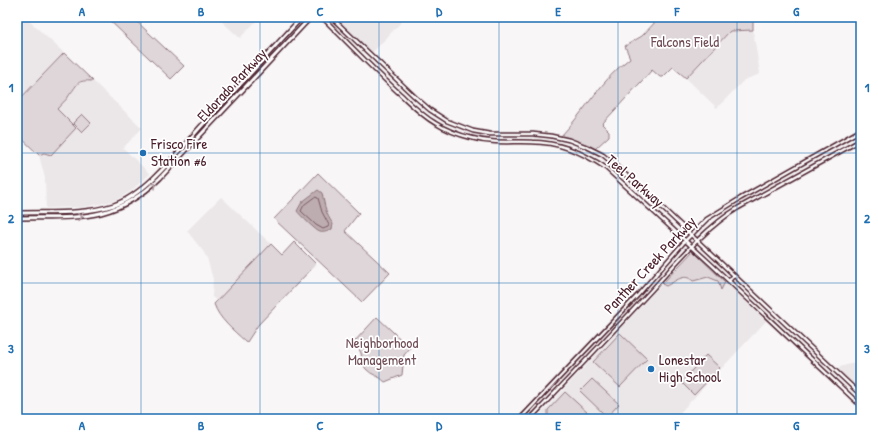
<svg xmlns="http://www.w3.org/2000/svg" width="878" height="436" font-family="'Patrick Hand',sans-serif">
  <rect width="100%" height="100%" fill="#f8f6f7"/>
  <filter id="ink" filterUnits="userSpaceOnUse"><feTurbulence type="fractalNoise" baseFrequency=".025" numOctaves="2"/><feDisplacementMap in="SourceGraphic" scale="8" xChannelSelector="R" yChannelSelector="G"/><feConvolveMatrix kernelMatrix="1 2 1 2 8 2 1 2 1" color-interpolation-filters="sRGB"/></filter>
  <g filter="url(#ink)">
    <g fill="#ebe6e8">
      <polygon points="217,17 260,17 240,38"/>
      <polygon points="335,17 406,17 372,53"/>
      <polygon points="26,18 64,53 17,102 17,27"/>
      <polygon points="753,30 760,74 744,80 717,108 686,78 730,31"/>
      <polygon points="88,81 93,81 142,128 123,148 150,174 131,191 116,200 100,204 83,207 46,208 45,178 39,155 48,154 76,128 56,109 71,94 76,84 81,82"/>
      <polygon points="221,197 271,244 217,301 212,297 213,279 207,258 203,251 187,231"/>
      <polygon points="693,251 766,321 674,419 538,419 537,418"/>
      <polygon points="861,361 861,391 839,371 840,367"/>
    </g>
    <g fill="#ded6d9" stroke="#947a82">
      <polygon points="106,17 132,17 184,66 171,79"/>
      <path d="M660 17H742L753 19V30L730 31 686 78 673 67 663 77H660L652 70 602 124 609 131V136L595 149 586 144 561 136C585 111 602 79 630 58L625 46 642 36Z"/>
      <path d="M64 53 93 81C76 80 79 83 70 94 67 100 61 104 57 109L76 128 51 155 44 153 39 155 17 134V102Z"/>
      <polygon points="82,114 91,123 82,132 73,123"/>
      <polygon points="318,173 359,213 345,231 390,273 362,302 274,219"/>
      <path d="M294 242 316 264 258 325 247 342 245 341C233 330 219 319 214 304L271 244 282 255Z"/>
      <path d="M693 251 725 282 721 290 718 281 708 277 693 281C684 272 675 282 666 286L662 284Z"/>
      <path d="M377 317 410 348 404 355 402 375 385 382C380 376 371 375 366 369 362 364 362 359 361 353 359 349 356 345 354 342Z"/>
      <polygon points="620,333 647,359 620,387 593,362"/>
      <polygon points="706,355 720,368 694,395 681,382"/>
      <polygon points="592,379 619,404 607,417 580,391"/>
      <polygon points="565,392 589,414 589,419 548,419 548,410"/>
    </g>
    <path fill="#bdadb0" stroke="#8f747b" d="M318 190 322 193C325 206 325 213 333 224L332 229C329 231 324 233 320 232 317 232 299 214 297 211L302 202Z"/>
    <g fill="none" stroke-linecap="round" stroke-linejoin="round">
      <polygon stroke="#785860" stroke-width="1" points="315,197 318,198 322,212 329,225 328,227 323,229 316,225 301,211 304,205"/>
      <g stroke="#4a1f2b" stroke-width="5.5">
        <g id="secondary">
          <path d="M322 17C347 42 372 68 398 92 410 103 421 115 435 123 446 130 459 135 472 138 492 144 512 141 532 142 559 142 584 153 606 168L713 266 861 406"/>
          <polyline points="331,17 414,96 430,110 447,121 473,131 490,134 533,134 551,136 569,140 587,147 603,155 616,166 654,200 861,395"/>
          <polyline points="17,23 22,17"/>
          <polyline points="729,281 734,275"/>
          <polyline points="520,419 638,295 685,241 707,219 741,198 861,130"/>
          <path d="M530 419C569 378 608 337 647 295 676 264 702 230 738 208L861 140"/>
        </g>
      </g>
      <g stroke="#4a1f2b" stroke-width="6">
        <g id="primary">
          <path d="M17 213C49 212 83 215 114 205 148 193 181 148 205 122 238 87 270 52 302 17"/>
          <path d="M17 218C76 217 114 223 160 178L311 17"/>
        </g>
      </g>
      <use href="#secondary" stroke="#fff" stroke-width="2.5"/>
      <use href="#primary" stroke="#fff" stroke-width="3"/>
    </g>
    <defs><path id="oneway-chevron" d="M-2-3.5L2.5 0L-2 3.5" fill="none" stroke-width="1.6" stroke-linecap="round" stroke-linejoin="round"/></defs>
    <g stroke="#ae9aa0">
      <use href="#oneway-chevron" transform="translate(154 185) rotate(-44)"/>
      <use href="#oneway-chevron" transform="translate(80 217) rotate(-5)"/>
    </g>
  </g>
  <path fill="none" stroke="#1f6fb2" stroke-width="1" stroke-opacity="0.55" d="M141 17V419M260 17V419M379 17V419M499 17V419M618 17V419M737 17V419M17 153H861M17 283H861"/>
  <g fill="#1f6fb2" stroke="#fff" stroke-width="1.5">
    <circle cx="143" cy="153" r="4"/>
    <circle cx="651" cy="369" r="4"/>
  </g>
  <g text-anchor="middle" stroke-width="3.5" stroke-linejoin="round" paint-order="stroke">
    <g font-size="15" fill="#6f4d56" stroke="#fff">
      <text x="685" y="47">Falcons Field</text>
      <text x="382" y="348">Neighborhood<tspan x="382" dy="17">Management</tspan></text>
    </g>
    <g font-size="15" fill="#4a1f2b" stroke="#fff">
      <text transform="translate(232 85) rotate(-47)" y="5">Eldorado Parkway</text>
      <text transform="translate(635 181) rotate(41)" y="5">Teel Parkway</text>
      <text transform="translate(650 265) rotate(-47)" y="5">Panther Creek Parkway</text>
    </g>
    <g font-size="15" fill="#4a1f2b" stroke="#fff" text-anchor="start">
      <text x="151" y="149">Frisco Fire<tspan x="151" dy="17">Station #6</tspan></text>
      <text x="659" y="365">Lonestar<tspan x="659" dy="17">High School</tspan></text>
    </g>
  </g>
  <rect width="878" height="436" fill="none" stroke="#fff" stroke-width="44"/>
  <rect x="22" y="22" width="834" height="392" fill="none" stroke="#1f6fb2" stroke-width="1.5"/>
  <g font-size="13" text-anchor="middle" font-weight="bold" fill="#1f6fb2">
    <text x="82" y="16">A</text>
    <text x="201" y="16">B</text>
    <text x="320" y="16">C</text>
    <text x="439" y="16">D</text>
    <text x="558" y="16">E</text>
    <text x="677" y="16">F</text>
    <text x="796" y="16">G</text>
    <text x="11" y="92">1</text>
    <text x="867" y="92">1</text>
    <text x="11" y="223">2</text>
    <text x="867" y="223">2</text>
    <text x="11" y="353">3</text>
    <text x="867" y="353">3</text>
    <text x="82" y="430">A</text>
    <text x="201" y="430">B</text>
    <text x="320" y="430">C</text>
    <text x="439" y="430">D</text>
    <text x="558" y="430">E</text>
    <text x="677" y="430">F</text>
    <text x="796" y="430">G</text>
  </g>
</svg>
